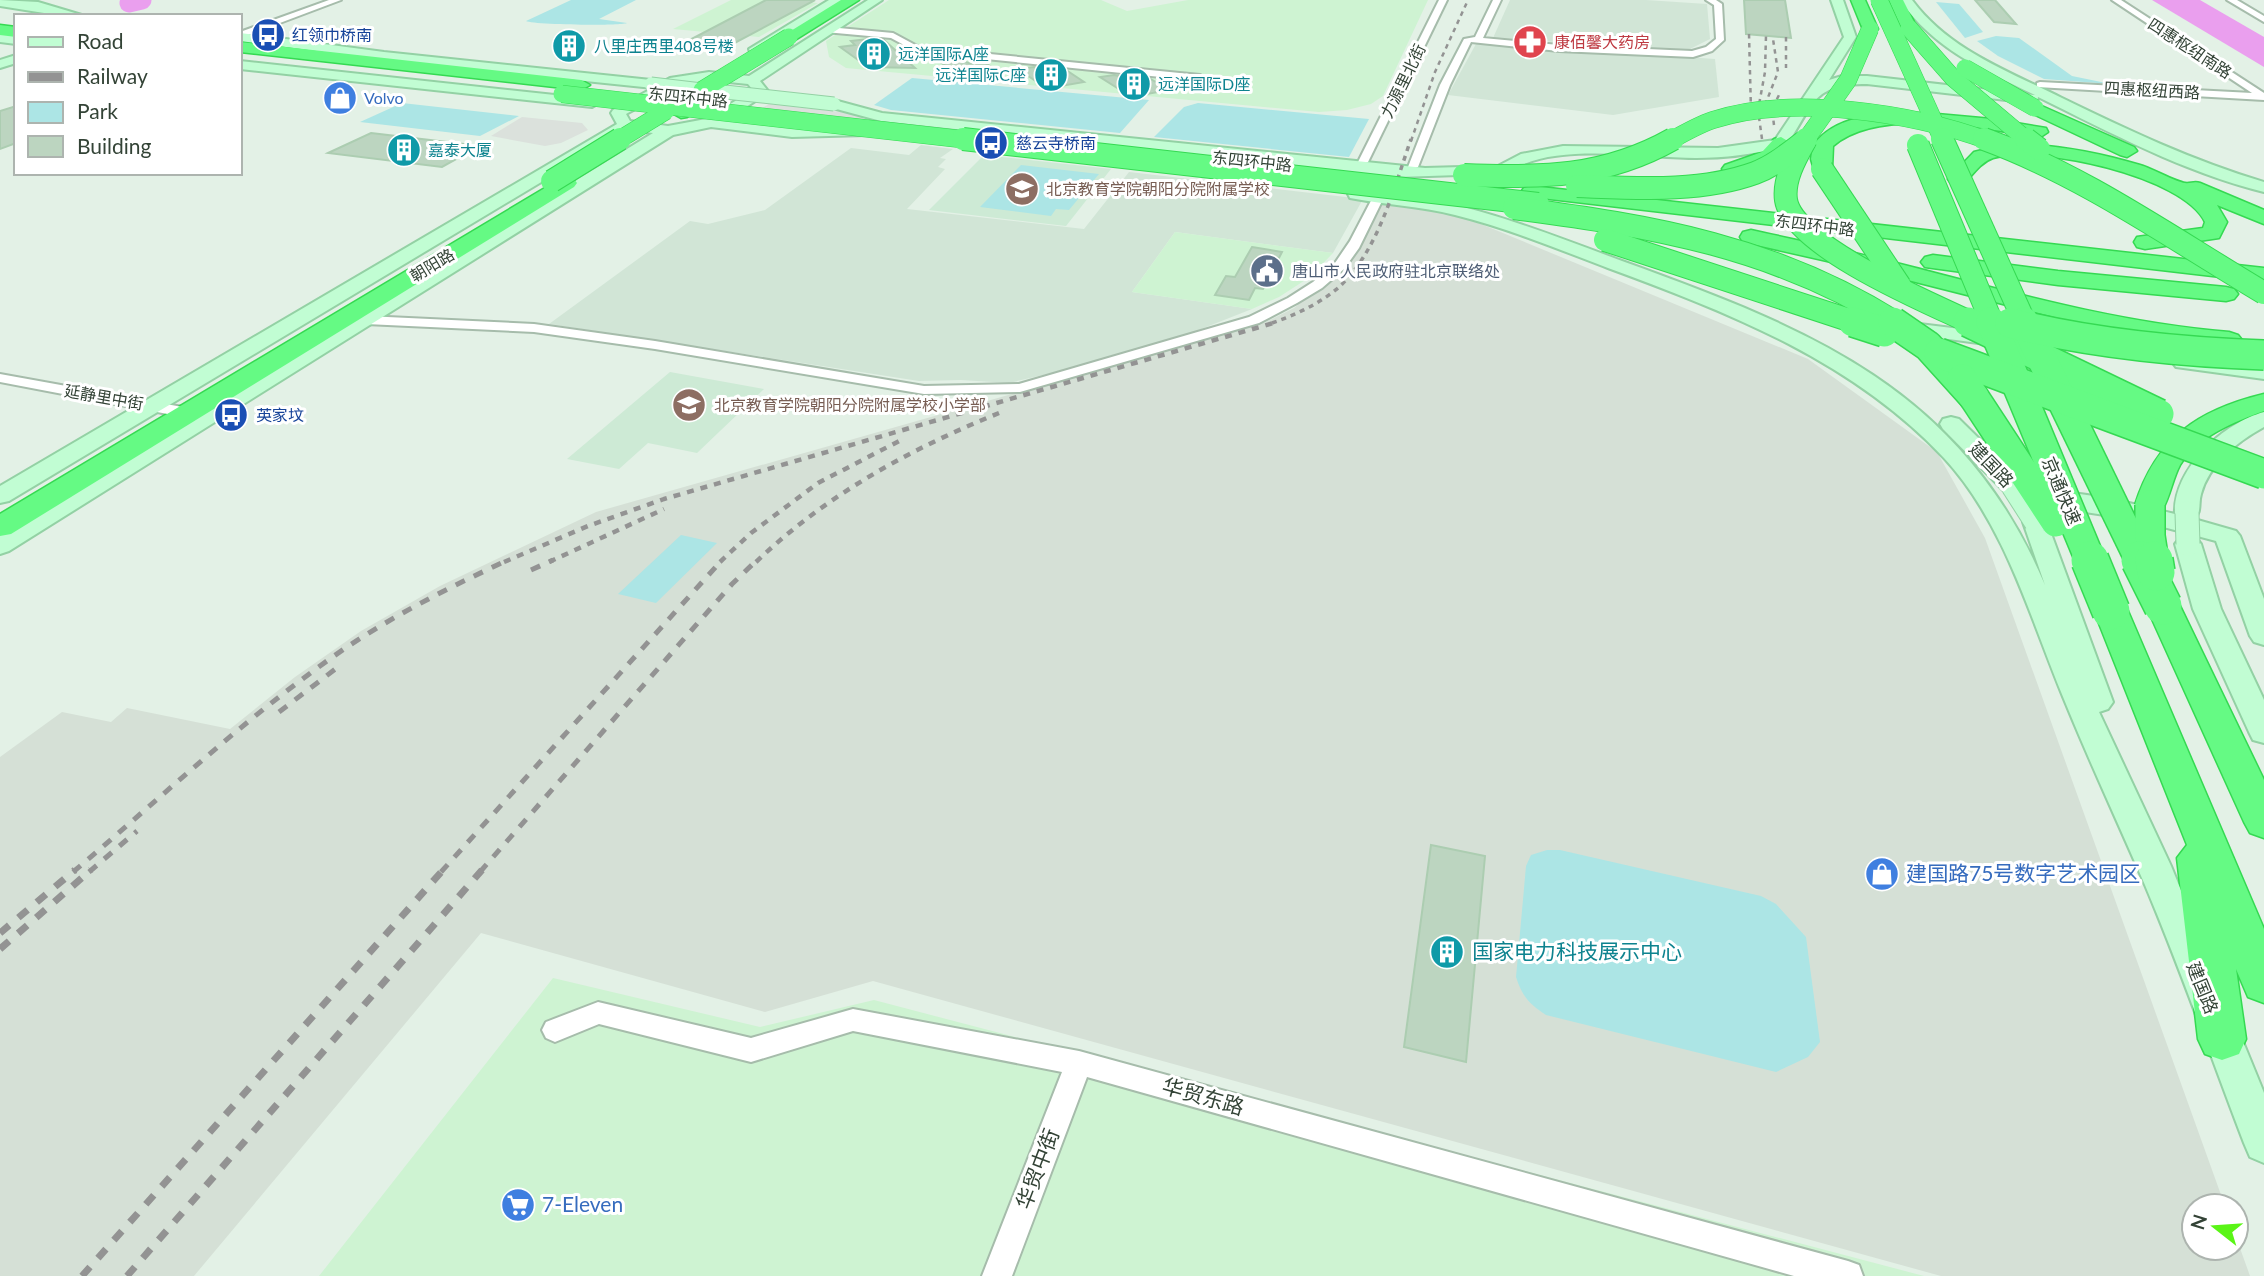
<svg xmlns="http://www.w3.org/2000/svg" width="2264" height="1276" font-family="Lato,'Noto Sans SC',sans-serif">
  <rect width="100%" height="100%" fill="#e3f1e6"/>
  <g fill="#d1e5d6">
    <polygon points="1510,0 1646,0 1707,4 1710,39 1688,50 1493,38"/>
    <polygon points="1477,42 1715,59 1719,97 1613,115 1448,95"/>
    <polygon points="921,145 953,149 940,158 946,159 938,167 945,169 907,209 1084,229 1129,172 1363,199 1333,253 1175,232 1132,292 1252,309 1191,333 1073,368 1009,383 961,380 919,381 549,324 690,221 708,224 765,210 851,148 909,155"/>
  </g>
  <g fill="#cef3d2">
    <polygon points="731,0 788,0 818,3 759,37 673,29"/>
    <polygon points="889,0 1101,0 1127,11 1188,0 1428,0 1383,96 1371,104 1347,110 1319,112 846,68 829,57 826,41"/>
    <polygon points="1175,232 1333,253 1310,277 1279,297 1252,309 1132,292"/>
    <polygon points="553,978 760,1027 874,1000 1924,1276 319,1276"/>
  </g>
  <polygon fill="#d5e0d6" points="1379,201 1402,203 1464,217 1808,359 1937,452 1985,538 2225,1206 2194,1206 2194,1248 2236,1248 2236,1237 2250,1276 1941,1276 873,981 765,1012 481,933 194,1276 0,1276 0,757 62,712 111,722 127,708 230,729 295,677 361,631 440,586 596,512 1266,322 1294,308 1335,275"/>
  <g fill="#cdead5">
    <polygon points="984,155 1111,169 1066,226 929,210"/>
    <polygon points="670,372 764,389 697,453 648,443 619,469 567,459"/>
  </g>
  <g fill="#ace5e5">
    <path d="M571 0H636L599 19 627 23C622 26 533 25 526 21Z"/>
    <polygon points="1936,2 1959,4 1983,32 1965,38"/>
    <polygon points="1996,36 2019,38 2072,76 2111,84 2044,79 1998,56 1977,41"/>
    <polygon points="912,78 1149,100 1120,133 891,110 874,105"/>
    <polygon points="402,103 519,116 480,136 360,122"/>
    <polygon points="1198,103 1369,119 1349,157 1154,137 1184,107"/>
    <polygon points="1021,165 1099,174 1069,210 1056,209 1051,216 980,207"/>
    <polygon points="681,535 717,543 656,603 618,594"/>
    <path d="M1547 850H1560L1761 896 1776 904 1806 937 1820 1042 1808 1057 1776 1072 1546 1015C1529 1004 1522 996 1516 977L1526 866 1531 855Z"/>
  </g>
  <g fill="#dbe1dc">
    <polygon points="769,104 868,115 857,124 756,112"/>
    <polygon points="522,117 582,123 588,130 561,143 545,146 491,136"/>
  </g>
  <polygon fill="#ea9fee" points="2152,0 2200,0 2264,37 2264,67"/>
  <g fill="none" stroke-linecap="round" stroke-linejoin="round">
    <polyline stroke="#ea9fee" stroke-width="19" points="129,3 142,0"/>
  </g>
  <g fill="#bcd5c0" stroke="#accdb1" stroke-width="2">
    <polygon points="766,0 815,0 729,46 682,44"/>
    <polygon points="1744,0 1785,0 1791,38 1746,34"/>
    <polygon points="1975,0 1995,0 2016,24 1994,22"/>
    <polygon points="868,39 884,40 915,68 868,67 840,47 855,45 851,41"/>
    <polygon points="955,59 969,63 984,62 1002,74 979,77 971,72 956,74 939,61"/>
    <polygon points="1034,67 1048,71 1066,70 1084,82 1061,86 1052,80 1037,82 1018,69"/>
    <polygon points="1114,75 1132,79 1149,78 1169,90 1147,94 1137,88 1122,91 1100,77"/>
    <polygon points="16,106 16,143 0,149 0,111"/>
    <polygon points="371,133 480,146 442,167 328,153"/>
    <polygon points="1252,247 1282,252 1263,289 1255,288 1249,300 1215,295 1226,276 1235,277"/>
    <polygon points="1431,845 1485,856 1466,1062 1404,1047"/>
  </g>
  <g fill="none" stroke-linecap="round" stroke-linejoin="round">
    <g stroke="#a6bcab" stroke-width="4">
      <g id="street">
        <polygon points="329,0 341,0 240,38 240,32"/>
        <polygon points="1439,0 1447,0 1368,162 1359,164 1358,162"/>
        <polygon points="1493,0 1501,0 1483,38 1559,45 1692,51 1706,47 1716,39 1714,5 1706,0 1716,0 1722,4 1724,40 1712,51 1693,57 1559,51 1471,42 1450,85 1418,167 1409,169 1408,167 1440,85 1464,39 1475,37"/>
        <polygon points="2112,0 2121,0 2264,93 2264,100 2037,87 2037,83 2040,82 2252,93"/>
        <polygon points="2227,0 2237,0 2264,16 2264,22"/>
        <polygon points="828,27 893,33 919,47 1200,75 1205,78 1200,81 917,52 891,38 825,32"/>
        <polygon points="1374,195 1384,197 1359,248 1344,269 1322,288 1297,303 1259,323 1020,392 924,394 655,349 534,332 366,324 359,320 366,316 534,324 655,341 924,386 1019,384 1249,317 1288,298 1313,282 1335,263 1350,241"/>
        <polygon points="0,374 199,410 207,415 199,420 0,382"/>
        <polygon points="598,1002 751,1038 853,1009 1079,1051 1848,1261 1859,1265 1863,1276 1794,1276 1087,1077 1012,1276 982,1276 1062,1072 853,1031 751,1062 599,1024 555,1042 546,1038 542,1030 546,1022"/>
      </g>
    </g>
    <g stroke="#93d1a4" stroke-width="4">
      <g id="secondary">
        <polygon points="0,0 38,2 85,16 63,16 0,6"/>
        <polygon points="829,0 843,0 760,52 750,52 749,49"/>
        <path d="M868 0H882L760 81 768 91 766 94 726 120 792 127H861L869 132 866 135 792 137 711 127 673 135 9 551 0 554V535L653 133 628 130 9 501 0 503V486L617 124 611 113 613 110 653 88 384 60 240 41V33L384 52 651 80 656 81 657 85 670 78 709 72 749 76ZM709 80 748 84 753 90 706 119 668 126 630 121 626 114 679 85Z"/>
        <path d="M1831 0H1843L1856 37 1829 80 1842 76H1867L2035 95C1983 70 1934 49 1900 0H1912C1949 50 2008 71 2062 98 2128 130 2193 161 2264 182V192C2184 172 2111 133 2038 97L2037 102 2032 103 1867 84C1811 84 1814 105 1786 146 1757 154 1727 158 1696 158 1646 158 1560 143 1516 168 1504 175 1501 185 1494 197L1488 198 1480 193 1490 174 1398 177 881 121 829 107 827 104 834 100 882 113 1425 168 1498 166 1521 154 1563 146 1718 148 1775 140 1844 37Z"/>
        <polygon points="0,34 16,36 16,44 0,42"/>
        <polygon points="16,55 16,63 0,68 0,60"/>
        <polygon points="240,61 592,99 599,103 592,107 240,69"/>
        <path d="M1356 189C1382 192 1409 194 1435 200 1499 214 1560 238 1622 261 1810 329 1961 388 2045 585L2023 522 2027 517 2036 514 2045 517 2113 702 2108 709 2099 712 2171 866 2264 1093V1163L2250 1157 2244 1143C2211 1057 2181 970 2145 885 2119 825 2091 765 2066 704 2031 621 2006 525 1944 458 1853 361 1730 313 1608 268 1558 249 1507 228 1455 215 1420 206 1385 205 1350 198L1348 194 1350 190Z"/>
        <polygon points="1895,321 2001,334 2008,336 2011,340 2008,344 2001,346 1888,331 1885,327 1888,323"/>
        <polygon points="2183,357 2264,367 2264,379 2176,367 2173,363 2176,359"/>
        <path d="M2264 412V427C2238 441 2209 464 2201 494 2198 504 2202 512 2194 519L2236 531 2240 536 2264 599V645L2254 642 2250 636 2216 541 2137 520 2046 506 2037 504 2034 499 2037 494C2069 486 2142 506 2175 514 2173 469 2223 423 2264 412Z"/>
        <polygon points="1951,417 1959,419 2022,481 2025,486 2022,491 2013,493 2004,491 1943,429 1940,424 1943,419"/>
        <polygon points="2188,536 2197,539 2201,544 2221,609 2264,700 2264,743 2253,740 2249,732 2193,609 2175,544 2179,539"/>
      </g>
    </g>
    <g stroke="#35d952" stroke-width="3">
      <g id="highway">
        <polygon points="841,0 859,0 795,40 783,40 781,37"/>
        <polygon points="1851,0 1865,0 1878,29 1876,32 1864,32"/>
        <polygon points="1889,0 1903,0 1917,28 1915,31 1903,31"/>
        <polygon points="0,25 16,27 16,37 0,35"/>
        <polygon points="240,42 581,80 590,85 581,90 240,52"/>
        <polygon points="716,86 725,91 722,95 687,117 681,118 672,113"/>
        <polygon points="2035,103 2134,147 2137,151 2127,157 2120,155 2029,112 2026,108"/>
        <path d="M1926 113 1992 119 2046 128 2048 132 2039 138C1983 127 1878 107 1833 146L1832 169 1829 173H1815L1811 159 1813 146C1837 111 1889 114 1926 113Z"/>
        <polygon points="1781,137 1791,143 1776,160 1732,175 1725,173 1722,169 1725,165 1762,152 1774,139"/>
        <path d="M2007 144C2052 144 2096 152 2140 165 2151 168 2176 182 2185 183 2190 184 2194 181 2200 183L2264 210V224L2217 205 2227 222 2219 238 2145 249 2137 247 2134 242 2137 237 2203 228 2205 222C2183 176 2039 145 1993 158 1981 162 1973 174 1965 183H1951L1948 179 1974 152Z"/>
        <polygon points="567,177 574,179 577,183 574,187 11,534 0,536 0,514 560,179"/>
        <polygon points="1531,186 2264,268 2264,282 1524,196 1521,192 1524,188"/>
        <path d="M1751 230C1805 242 1859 253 1912 267 2017 294 2120 323 2229 332L2238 335 2242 340 2238 345 2229 348 2191 344 2114 332 1880 273 1743 242 1740 237 1743 232Z"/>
        <polygon points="1933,255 2058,271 2226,287 2234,289 2238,294 2234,299 2226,301 2058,285 1925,267 1921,262 1925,257"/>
        <path d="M2264 394V411C2234 422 2198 436 2180 465 2172 480 2170 498 2161 512L2150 514 2139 512 2135 505C2156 438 2198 410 2264 394Z"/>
        <polygon points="2163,595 2175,598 2180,606 2264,780 2264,838 2250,833 2244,822 2146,606 2151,598"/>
        <polygon points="2111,600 2123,603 2128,611 2264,929 2264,1003 2248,997 2236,969 2246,1039 2239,1054 2222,1060 2205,1054 2198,1039 2177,858 2187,845 2094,611 2099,603"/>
      </g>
    </g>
    <use href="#street" fill="#fff" fill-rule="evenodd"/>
    <use href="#secondary" fill="#c1fdd3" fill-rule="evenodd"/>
    <use href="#highway" fill="#65fa84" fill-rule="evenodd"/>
    <g stroke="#939393" stroke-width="2.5" stroke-dasharray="4.5 4.5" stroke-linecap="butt">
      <polyline points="1749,34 1751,111"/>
      <polyline points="1786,37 1786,68"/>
      <polyline points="1765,105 1778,72 1773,39"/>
      <polyline points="1774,125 1772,109 1779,95"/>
      <polyline points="1762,139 1758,110 1765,72 1766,35"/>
      <polyline points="1411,141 1435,72 1468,0"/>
    </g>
    <path stroke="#939393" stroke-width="3.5" stroke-dasharray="5 5" stroke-linecap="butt" d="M1272 323C1295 315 1319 304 1338 288 1378 252 1394 188 1411 139"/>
    <g stroke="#939393" stroke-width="4.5" stroke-dasharray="7 7" stroke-linecap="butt">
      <polyline points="504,562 588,526 664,499 1277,322"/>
      <polyline points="549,562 664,509"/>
      <polyline points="720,562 751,533 818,483 903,439"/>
      <path d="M756 562C826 495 910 449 999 413"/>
    </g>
    <g stroke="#939393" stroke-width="5" stroke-dasharray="10 10" stroke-linecap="butt">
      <polyline points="531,570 553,560"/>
      <polyline points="279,712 338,667"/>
      <path d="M73 872C162 797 248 715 344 649 396 614 452 586 508 560"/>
      <polyline points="89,872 137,831"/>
      <polyline points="441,872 722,560"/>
      <polyline points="480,872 732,584 757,560"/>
    </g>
    <g stroke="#939393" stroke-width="7" stroke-dasharray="12 12" stroke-linecap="butt">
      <polyline points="0,933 75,870"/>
      <polyline points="0,949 91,870"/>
      <polyline points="82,1276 443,870"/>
      <polyline points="127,1276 482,870"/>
    </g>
    <g stroke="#93d1a4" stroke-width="15" stroke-linecap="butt">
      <g id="secondary-bridge-far1">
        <polyline points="651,84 702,90"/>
        <polyline points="716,91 834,104"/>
      </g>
    </g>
    <g stroke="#93d1a4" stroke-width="25" stroke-linecap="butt">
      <g id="secondary-bridge">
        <polyline points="2013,486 2036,522"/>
        <polyline points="2187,513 2188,544"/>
      </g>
    </g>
    <g stroke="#35d952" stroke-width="18" stroke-linecap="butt">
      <g id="highway-bridge-far3">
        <polyline points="1879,0 1943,141"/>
        <polyline points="1909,28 1953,78 2028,141"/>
        <polyline points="1965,68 2035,108"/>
        <polyline points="702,90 789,37"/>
        <polyline points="562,94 978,141"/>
        <polyline points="617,141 666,111"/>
        <path d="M1670 141C1684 133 1698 125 1713 120 1791 94 1913 113 1989 141"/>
        <polyline points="1805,141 1848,80 1870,29"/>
      </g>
    </g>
    <g stroke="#35d952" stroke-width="24" stroke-linecap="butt">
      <g id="highway-bridge-far2">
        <polyline points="963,139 1538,204"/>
        <path d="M1806 139C1796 157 1783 179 1786 200 1793 246 1931 304 1972 323"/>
        <polyline points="1942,139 2025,323"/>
        <path d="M1984 139C2083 175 2173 239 2264 293"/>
        <polyline points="2026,139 2039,149"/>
        <polyline points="1918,145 1992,323"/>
        <polyline points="1822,169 1900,286"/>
        <path d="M1464 175C1540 178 1604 178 1673 139"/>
        <polyline points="552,181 620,139"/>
        <path d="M1577 186C1634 188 1700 193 1755 173 1774 166 1789 153 1805 141"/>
        <path d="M1514 208C1653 226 1776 247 1896 323"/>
        <polyline points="1605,240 1858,323"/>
      </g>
    </g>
    <g stroke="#35d952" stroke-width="32" stroke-linecap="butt">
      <g id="highway-bridge-far1">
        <polyline points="1853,322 1884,332"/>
        <polyline points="1893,322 1928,346 1974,397"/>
        <polyline points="1968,322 2159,414"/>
        <polyline points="1991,322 2091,562"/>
        <polyline points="2024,322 2141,562"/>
        <path d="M2010 323C2094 344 2178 352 2264 355"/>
        <polyline points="1939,353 2264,474"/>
        <polyline points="1962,379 2056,522"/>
        <polyline points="2150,505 2150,536 2154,562"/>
      </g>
    </g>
    <g stroke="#35d952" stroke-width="40" stroke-linecap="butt">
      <g id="highway-bridge">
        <polyline points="2090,560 2111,611"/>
        <polyline points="2140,560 2163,606"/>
        <polyline points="2154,560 2156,572"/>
      </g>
    </g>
    <use href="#secondary-bridge-far1" stroke="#c1fdd3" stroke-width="13"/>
    <use href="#secondary-bridge" stroke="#c1fdd3" stroke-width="23"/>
    <use href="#highway-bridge-far3" stroke="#65fa84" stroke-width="17"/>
    <use href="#highway-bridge-far2" stroke="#65fa84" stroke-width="22"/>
    <use href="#highway-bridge-far1" stroke="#65fa84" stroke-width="29"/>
    <use href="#highway-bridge" stroke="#65fa84" stroke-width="37"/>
  </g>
  <defs>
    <g id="bus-disc" transform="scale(1.75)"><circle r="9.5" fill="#1a4fb4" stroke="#fff"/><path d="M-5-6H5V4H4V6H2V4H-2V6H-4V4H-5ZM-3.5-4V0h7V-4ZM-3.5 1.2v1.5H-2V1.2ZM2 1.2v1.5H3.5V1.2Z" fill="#fff"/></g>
    <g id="pharmacy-disc" transform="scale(1.75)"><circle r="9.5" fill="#e0444e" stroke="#fff"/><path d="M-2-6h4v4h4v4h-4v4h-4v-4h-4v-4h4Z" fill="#fff"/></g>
    <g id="building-disc" transform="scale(1.75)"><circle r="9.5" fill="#0f9aa8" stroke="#fff"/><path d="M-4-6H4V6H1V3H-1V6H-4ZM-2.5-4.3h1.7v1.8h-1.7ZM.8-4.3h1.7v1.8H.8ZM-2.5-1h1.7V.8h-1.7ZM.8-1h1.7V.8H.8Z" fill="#fff"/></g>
    <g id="shop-disc" transform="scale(1.75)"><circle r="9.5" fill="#3f7fe0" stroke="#fff"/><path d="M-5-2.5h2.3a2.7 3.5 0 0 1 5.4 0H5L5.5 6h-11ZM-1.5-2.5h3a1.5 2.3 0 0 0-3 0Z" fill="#fff"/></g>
    <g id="school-disc" transform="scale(1.75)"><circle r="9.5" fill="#8d6e63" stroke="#fff"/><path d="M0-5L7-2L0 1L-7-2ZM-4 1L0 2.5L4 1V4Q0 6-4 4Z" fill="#fff"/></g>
    <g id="civic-disc" transform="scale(1.75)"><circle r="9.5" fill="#5c6f8a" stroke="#fff"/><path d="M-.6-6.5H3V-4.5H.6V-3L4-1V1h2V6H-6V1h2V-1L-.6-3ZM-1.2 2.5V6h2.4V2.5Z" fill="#fff"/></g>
    <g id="supermarket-disc" transform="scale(1.75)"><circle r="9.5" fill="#3f7fe0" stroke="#fff"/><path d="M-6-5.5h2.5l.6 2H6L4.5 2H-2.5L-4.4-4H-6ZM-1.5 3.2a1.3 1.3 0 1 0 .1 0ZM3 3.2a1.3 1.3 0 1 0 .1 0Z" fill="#fff"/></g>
  </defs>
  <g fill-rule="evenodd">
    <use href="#bus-disc" x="268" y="35"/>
    <use href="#pharmacy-disc" x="1530" y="42"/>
    <use href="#building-disc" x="569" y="46"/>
    <use href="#building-disc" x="874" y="54"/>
    <use href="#building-disc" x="1051" y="75"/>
    <use href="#building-disc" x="1134" y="84"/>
    <use href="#shop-disc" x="340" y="98"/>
    <use href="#bus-disc" x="991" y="143"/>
    <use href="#building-disc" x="404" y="150"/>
    <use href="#school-disc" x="1022" y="189"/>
    <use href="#civic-disc" x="1267" y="271"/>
    <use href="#school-disc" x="689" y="405"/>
    <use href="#bus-disc" x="231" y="415"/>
    <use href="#shop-disc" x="1882" y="874"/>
    <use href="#building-disc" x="1447" y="952"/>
    <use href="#supermarket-disc" x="518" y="1205"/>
  </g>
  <g text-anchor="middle" stroke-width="6" stroke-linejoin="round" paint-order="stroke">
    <g font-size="16" fill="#164399" stroke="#fff" text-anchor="start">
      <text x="292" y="41">红领巾桥南</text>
      <text x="1016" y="149">慈云寺桥南</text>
      <text x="256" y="421">英家坟</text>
    </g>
    <g font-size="16" fill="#be3a42" stroke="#fff" text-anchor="start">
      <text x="1554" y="48">康佰馨大药房</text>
    </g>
    <g font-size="16" fill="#0d838f" stroke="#fff" text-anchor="start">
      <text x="594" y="52">八里庄西里408号楼</text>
      <text x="898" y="60">远洋国际A座</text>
      <text x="1026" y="81" text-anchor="end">远洋国际C座</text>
      <text x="1158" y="90">远洋国际D座</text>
      <text x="428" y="156">嘉泰大厦</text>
    </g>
    <g font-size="16" fill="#334336" stroke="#fff">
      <text transform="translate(2190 48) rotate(33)" y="6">四惠枢纽南路</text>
      <text transform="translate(1403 81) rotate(-64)" y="6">力源里北街</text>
      <text transform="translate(2152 90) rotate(3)" y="6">四惠枢纽西路</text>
      <text transform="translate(688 97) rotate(6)" y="6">东四环中路</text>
      <text transform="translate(1252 161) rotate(6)" y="6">东四环中路</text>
      <text transform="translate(1815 225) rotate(7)" y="6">东四环中路</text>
      <text transform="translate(432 265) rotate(-31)" y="6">朝阳路</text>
      <text transform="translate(104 397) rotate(10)" y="6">延静里中街</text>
    </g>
    <g font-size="16" fill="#366cbe" stroke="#fff" text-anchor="start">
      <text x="364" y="104">Volvo</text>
    </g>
    <g font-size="16" fill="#785e54" stroke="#fff" text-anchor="start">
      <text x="1046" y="195">北京教育学院朝阳分院附属学校</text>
      <text x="714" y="411">北京教育学院朝阳分院附属学校小学部</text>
    </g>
    <g font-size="16" fill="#4e5e75" stroke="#fff" text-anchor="start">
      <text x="1292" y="277">唐山市人民政府驻北京联络处</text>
    </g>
    <g font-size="18" fill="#334336" stroke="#fff">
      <text transform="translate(1991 465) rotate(46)" y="6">建国路</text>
      <text transform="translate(2061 491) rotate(67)" y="6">京通快速</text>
      <text transform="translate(2202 988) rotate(68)" y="6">建国路</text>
    </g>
    <g font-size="21" fill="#366cbe" stroke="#fff" text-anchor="start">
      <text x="1906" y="881">建国路75号数字艺术园区</text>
      <text x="542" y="1212">7-Eleven</text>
    </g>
    <g font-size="21" fill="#0d838f" stroke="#fff" text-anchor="start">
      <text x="1472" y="959">国家电力科技展示中心</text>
    </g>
    <g font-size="21" fill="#334336" stroke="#fff">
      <text transform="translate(1203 1097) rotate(16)" y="7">华贸东路</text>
      <text transform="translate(1038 1169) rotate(-69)" y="7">华贸中街</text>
    </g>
  </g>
  <rect x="14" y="14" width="228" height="161" fill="#ffffff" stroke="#adb4af" stroke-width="2"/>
  <rect x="28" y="37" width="35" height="10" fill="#c1fdd3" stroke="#adb4af" stroke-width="2"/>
  <text x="77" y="49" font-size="21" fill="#334336">Road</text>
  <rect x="28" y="72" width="35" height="10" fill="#939393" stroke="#adb4af" stroke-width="2"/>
  <text x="77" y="84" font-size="21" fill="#334336">Railway</text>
  <rect x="28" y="102" width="35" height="21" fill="#ace5e5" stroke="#adb4af" stroke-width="2"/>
  <text x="77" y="119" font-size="21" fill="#334336">Park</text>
  <rect x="28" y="136" width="35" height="21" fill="#bcd5c0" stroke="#adb4af" stroke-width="2"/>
  <text x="77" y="154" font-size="21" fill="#334336">Building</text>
  <g transform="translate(2215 1227) rotate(287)"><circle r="33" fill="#ffffff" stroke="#adb4af" stroke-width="2"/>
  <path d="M0-5L12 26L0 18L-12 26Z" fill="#5af516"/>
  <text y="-10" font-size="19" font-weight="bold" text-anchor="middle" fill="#334336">N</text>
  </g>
</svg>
